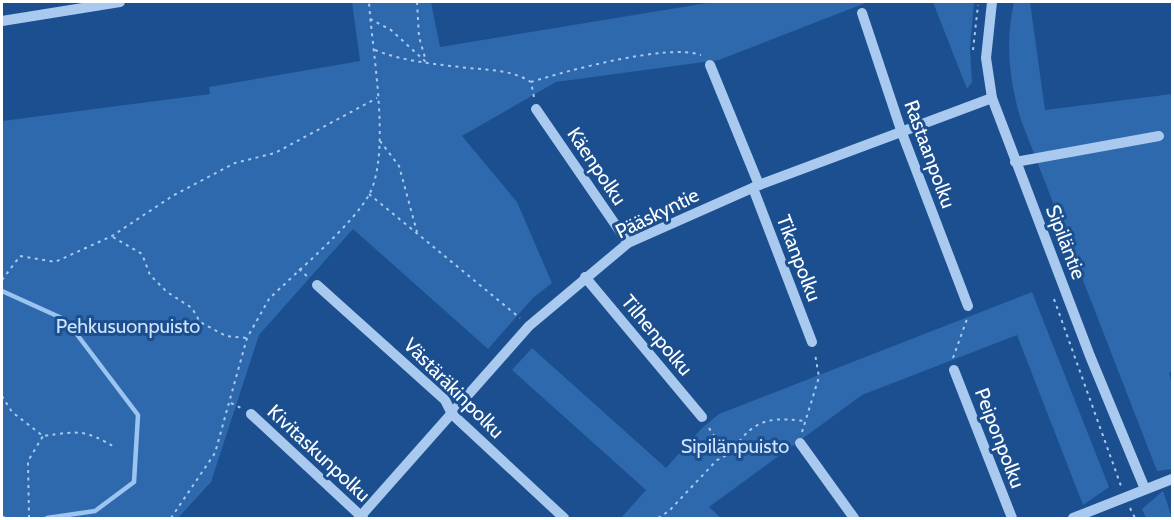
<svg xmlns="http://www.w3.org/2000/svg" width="1174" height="520" font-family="Cabin,sans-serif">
  <rect width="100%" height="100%" fill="#1b4f8f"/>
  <g fill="#2e69ad">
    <polygon points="352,2 431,2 440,47 713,2 868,2 719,60 556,82 462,136 517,202 552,283 533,298 488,349 353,229 259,335 211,482 178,518 2,518 2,121 210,94 209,87 360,61"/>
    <polygon points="933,2 974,2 970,49 972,82 967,89"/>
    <path d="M1014 2H1030L1045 110 1172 94V371L1169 373 1172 384V469L1157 471 1021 120C1009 80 1005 42 1014 2Z"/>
    <polygon points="1032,292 1109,487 1083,505 1017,335 862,395 709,507 721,518 621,518 646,490 512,370 532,348 666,468 702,428 719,414"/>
    <polygon points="1163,491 1172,518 1146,518 1142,509"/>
  </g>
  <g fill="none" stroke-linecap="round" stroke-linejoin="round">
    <g stroke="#9cc4f0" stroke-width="4.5">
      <polyline points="2,291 66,320 138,415 134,482 95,511 47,518"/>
      <polyline points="2,518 3,518"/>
    </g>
    <g stroke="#a9c9ee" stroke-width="2" stroke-dasharray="3 4.5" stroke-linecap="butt">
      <polyline points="417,2 419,37 426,61"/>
      <polyline points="370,19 391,30 427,63"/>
      <path d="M375 50C405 62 436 64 468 68 490 70 512 70 531 82L534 97"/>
      <polyline points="973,50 978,5"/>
      <path d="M531 82C566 71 668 43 701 55"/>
      <polyline points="380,141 399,166 417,232"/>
      <polyline points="369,194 520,318"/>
      <polyline points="113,237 142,254 150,275 167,292 192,308 200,322 226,336 247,338"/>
      <polyline points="299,269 308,277"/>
      <polyline points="2,280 20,256 55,262 112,236 174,195 235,163 275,153 377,98"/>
      <polyline points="1054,299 1121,486"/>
      <polyline points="953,358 967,319"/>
      <path d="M2 396 12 412 43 436C80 431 84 429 116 448"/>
      <polyline points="231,403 241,408"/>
      <polyline points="709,428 727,456"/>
      <polyline points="802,432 819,377 815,354"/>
      <polyline points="1130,508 1135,518"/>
      <polyline points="29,518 28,461 43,436"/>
      <path d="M171 518 215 453 247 338 269 299C295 273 354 224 370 193 391 149 372 51 369 2"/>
      <path d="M658 518 669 511 717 460C728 456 734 448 742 438 760 417 779 418 804 421"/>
    </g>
    <g stroke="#a9c9ee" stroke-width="10">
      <polyline points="992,2 986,58 992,98 1090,356 1145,489"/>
      <polyline points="862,13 902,133 968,306"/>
      <polyline points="2,21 120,2"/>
      <polyline points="710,65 759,185"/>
      <polyline points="536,109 628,243"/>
      <polyline points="1015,162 1159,136"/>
      <polyline points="753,188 812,342"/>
      <polyline points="585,277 702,417"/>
      <polyline points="317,285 445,400 452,414 564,518"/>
      <polyline points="954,370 1012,518"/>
      <polyline points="251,414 363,518"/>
      <polyline points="800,443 854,518"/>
      <polyline points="359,518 529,326 628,243 759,185 992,98"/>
      <polyline points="1073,518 1172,479"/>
    </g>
  </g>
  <g text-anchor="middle" stroke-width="6" stroke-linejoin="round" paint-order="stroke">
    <g font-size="20" fill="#fff" stroke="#1b4f8f">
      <text transform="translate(930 154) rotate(70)" y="7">Rastaanpolku</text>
      <text transform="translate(597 166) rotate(56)" y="7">Käenpolku</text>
      <text transform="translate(657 213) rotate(-26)" y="7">Pääskyntie</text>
      <text transform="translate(1066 242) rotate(69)" y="7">Sipiläntie</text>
      <text transform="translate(799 258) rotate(69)" y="7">Tikanpolku</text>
      <text transform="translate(657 335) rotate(50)" y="7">Tilhenpolku</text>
      <text transform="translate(454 388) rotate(45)" y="7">Västäräkinpolku</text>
      <text transform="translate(1000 438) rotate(69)" y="7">Peiponpolku</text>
      <text transform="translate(319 453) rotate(43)" y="7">Kivitaskunpolku</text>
    </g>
    <g font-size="20" fill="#cfe3fa" stroke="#1b4f8f">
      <text x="128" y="333">Pehkusuonpuisto</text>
      <text x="735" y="453">Sipilänpuisto</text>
    </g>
  </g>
  <rect width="1174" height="520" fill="none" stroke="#ffffff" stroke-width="6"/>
</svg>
